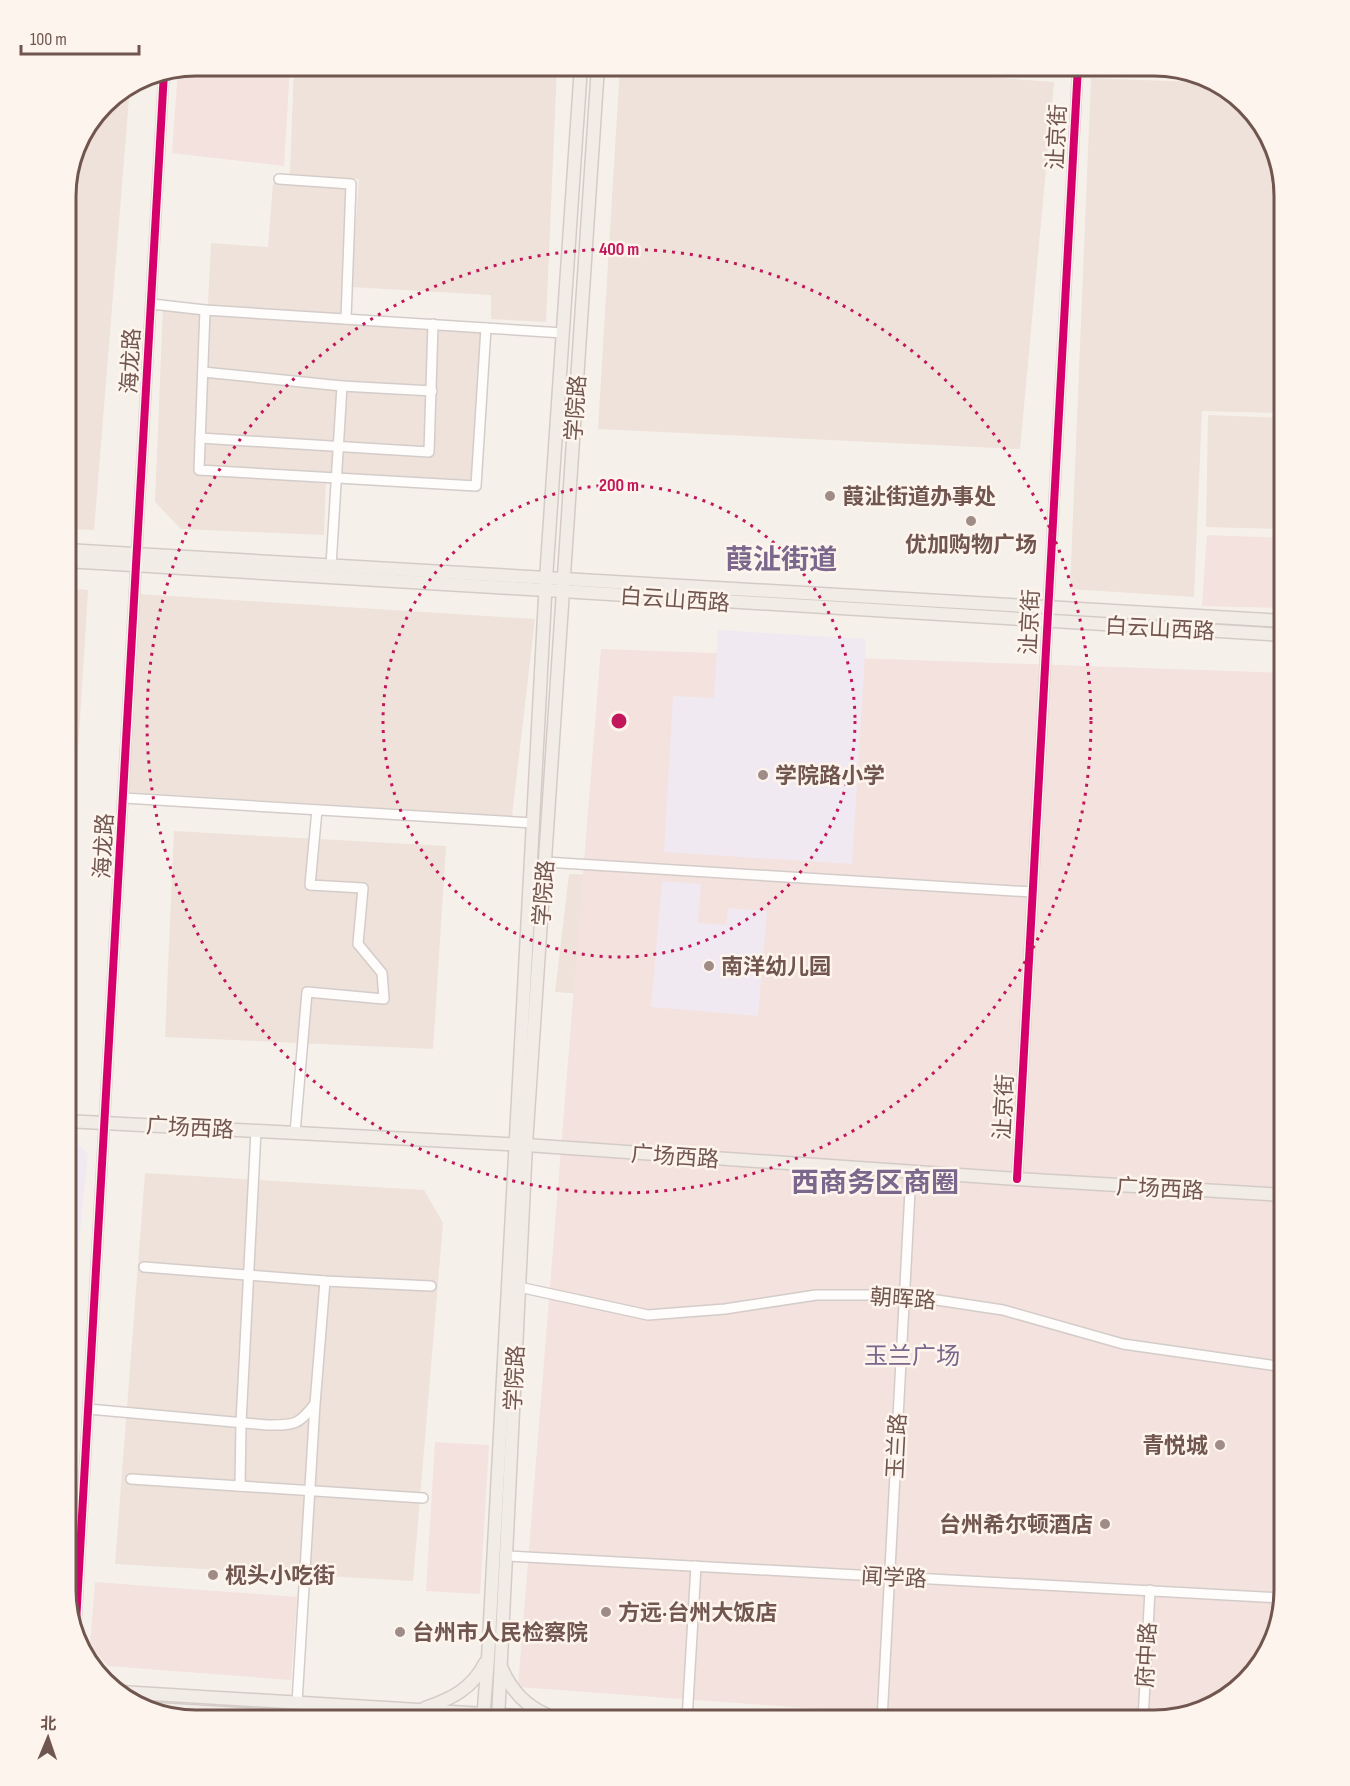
<svg xmlns="http://www.w3.org/2000/svg" width="1350" height="1786" font-family="'Sofia Sans Condensed','Noto Sans SC',sans-serif">
  <rect width="100%" height="100%" fill="#f6f0eb"/>
  <g fill="#eee2da">
    <polygon points="294,66 557,66 546,322 491,319 491,295 351,287 359,179 290,174"/>
    <polygon points="620,66 835,66 1054,82 1020,449 598,429"/>
    <polygon points="1091,78 1219,83 1262,124 1284,196 1284,413 1202,411 1194,597 1070,589"/>
    <polygon points="130,86 94,530 66,529 66,187 79,139 110,99"/>
    <polygon points="273,183 348,187 342,323 481,332 475,480 200,466 211,243 268,247"/>
    <polygon points="163,307 204,309 197,472 326,478 324,535 181,529 155,502"/>
    <polygon points="1208,415 1284,418 1284,529 1206,527"/>
    <polygon points="66,588 88,590 66,942"/>
    <polygon points="138,594 535,619 512,816 128,792"/>
    <polygon points="174,831 446,846 433,1049 165,1037"/>
    <polygon points="569,874 653,877 645,998 555,992"/>
    <polygon points="145,1173 424,1190 443,1223 413,1581 115,1564"/>
  </g>
  <g fill="#f3e2dd">
    <polygon points="196,66 290,66 284,166 172,153 178,70"/>
    <polygon points="1207,535 1284,538 1284,608 1202,606"/>
    <polygon points="601,649 1284,673 1284,1590 1267,1655 1226,1698 1154,1720 888,1720 888,1714 518,1687"/>
    <polygon points="435,1442 489,1445 480,1594 426,1591"/>
    <polygon points="95,1582 297,1597 291,1680 108,1666 90,1646"/>
  </g>
  <g fill="#f1e9f1">
    <polygon points="718,630 866,639 852,864 664,852 673,696 714,698"/>
    <polygon points="662,881 701,884 698,923 726,925 728,908 767,911 758,1016 651,1007"/>
    <polygon points="66,1134 88,1154 76,1270 66,1269"/>
  </g>
  <g fill="none" stroke-linecap="round" stroke-linejoin="round">
    <g stroke="#d4ccc9" stroke-width="12">
      <g id="minor">
        <polyline points="279,179 351,184 346,319"/>
        <polyline points="152,304 205,310 486,328"/>
        <polyline points="205,310 199,470 476,486 486,328 563,333"/>
        <polyline points="203,372 342,386 432,391"/>
        <polyline points="200,438 429,452 433,324"/>
        <polyline points="331,566 342,386"/>
        <polyline points="124,798 533,823"/>
        <polyline points="545,862 1032,892"/>
        <polyline points="295,1133 307,992 384,999 382,973 358,944 363,888 310,885 317,810"/>
        <polyline points="1017,1179 1078,66"/>
        <polyline points="144,1267 325,1281 431,1286"/>
        <polyline points="519,1287 648,1315 725,1309 816,1295 904,1295 1003,1310 1123,1344 1284,1367"/>
        <path d="M88 1409 267 1425C293 1425 298 1426 314 1405"/>
        <polyline points="131,1479 423,1498"/>
        <polyline points="240,1486 241,1423 256,1131"/>
        <polyline points="506,1556 1282,1598"/>
        <polyline points="76,1622 164,72"/>
        <polyline points="297,1703 315,1404 325,1281"/>
        <polyline points="687,1720 696,1566"/>
        <polyline points="882,1720 911,1172"/>
        <polyline points="1143,1720 1150,1590"/>
      </g>
    </g>
    <g stroke="#d4cbc7" stroke-width="15">
      <g id="major">
        <polyline points="66,550 1284,621"/>
        <polyline points="66,561 1284,635"/>
        <polyline points="66,1121 526,1145 1017,1179 1284,1195"/>
        <path d="M502 1669C511 1690 526 1706 547 1715"/>
        <polyline points="120,1692 586,1720"/>
        <path d="M425 1708C451 1699 472 1689 485 1663"/>
        <polyline points="155,1709 337,1720"/>
        <polyline points="483,1720 488,1658 546,579 581,66"/>
        <polyline points="498,1720 526,1145 598,66"/>
      </g>
    </g>
    <use href="#minor" stroke="#fefdfc" stroke-width="9"/>
    <use href="#major" stroke="#f1ece6" stroke-width="12"/>
    <g stroke="#fdf5ed" stroke-width="11">
      <g id="cycleway">
        <polyline points="1017,1179 1078,66"/>
        <polyline points="76,1622 164,72"/>
      </g>
    </g>
    <use href="#cycleway" stroke="#d6006c" stroke-width="8"/>
  </g>
  <g fill="none" stroke="#c2185b" stroke-width="3" stroke-dasharray="3 6">
    <circle cx="619" cy="721" r="236"/>
    <circle cx="619" cy="721" r="472"/>
  </g>
  <g fill="#a08c86" stroke="#fdf5ed" stroke-width="2">
    <circle cx="830" cy="496" r="6"/>
    <circle cx="971" cy="521" r="6"/>
    <circle cx="763" cy="775" r="6"/>
    <circle cx="709" cy="966" r="6"/>
    <circle cx="1220" cy="1445" r="6"/>
    <circle cx="1105" cy="1524" r="6"/>
    <circle cx="213" cy="1575" r="6"/>
    <circle cx="606" cy="1612" r="6"/>
    <circle cx="400" cy="1632" r="6"/>
  </g>
  <g text-anchor="middle" stroke-width="5" stroke-linejoin="round" paint-order="stroke">
    <g font-size="22" fill="#71564f" stroke="#fdf5ed">
      <text transform="translate(1056 137) rotate(-87)" y="8">沚京街</text>
      <text transform="translate(130 361) rotate(-87)" y="8">海龙路</text>
      <text transform="translate(575 408) rotate(-86)" y="8">学院路</text>
      <text transform="translate(675 599) rotate(4)" y="8">白云山西路</text>
      <text transform="translate(1029 622) rotate(-87)" y="8">沚京街</text>
      <text transform="translate(1160 628) rotate(3)" y="8">白云山西路</text>
      <text transform="translate(103 846) rotate(-87)" y="8">海龙路</text>
      <text transform="translate(543 893) rotate(-86)" y="8">学院路</text>
      <text transform="translate(1003 1107) rotate(-87)" y="8">沚京街</text>
      <text transform="translate(190 1127) rotate(3)" y="8">广场西路</text>
      <text transform="translate(675 1156) rotate(4)" y="8">广场西路</text>
      <text transform="translate(1160 1188) rotate(3)" y="8">广场西路</text>
      <text transform="translate(903 1298) rotate(4)" y="8">朝晖路</text>
      <text transform="translate(514 1378) rotate(-87)" y="8">学院路</text>
      <text transform="translate(896 1446) rotate(-87)" y="8">玉兰路</text>
      <text transform="translate(894 1577) rotate(3)" y="8">闻学路</text>
      <text transform="translate(1146 1655) rotate(-87)" y="8">府中路</text>
    </g>
    <g font-size="22" font-weight="bold" fill="#71564f" stroke="#fdf5ed" text-anchor="start">
      <text x="842" y="504">葭沚街道办事处</text>
      <text x="971" y="552" text-anchor="middle">优加购物广场</text>
      <text x="775" y="783">学院路小学</text>
      <text x="721" y="974">南洋幼儿园</text>
      <text x="1208" y="1453" text-anchor="end">青悦城</text>
      <text x="1093" y="1532" text-anchor="end">台州希尔顿酒店</text>
      <text x="225" y="1583">枧头小吃街</text>
      <text x="618" y="1620">方远·台州大饭店</text>
      <text x="412" y="1640">台州市人民检察院</text>
    </g>
    <g font-size="24" fill="#7b668c" stroke="#fdf5ed">
      <text x="912" y="1364">玉兰广场</text>
    </g>
    <g font-size="28" font-weight="bold" fill="#7b668c" stroke="#fdf5ed">
      <text x="781" y="569">葭沚街道</text>
      <text x="875" y="1192">西商务区商圈</text>
    </g>
  </g>
  <path d="M0 0H1350V1786H0ZM196 76H1154A120 120 0 0 1 1274 196V1590A120 120 0 0 1 1154 1710H196A120 120 0 0 1 76 1590V196A120 120 0 0 1 196 76Z" fill="#fdf5ed" fill-rule="evenodd"/>
  <path fill="none" stroke="#71564f" stroke-width="3" d="M196 76H1154A120 120 0 0 1 1274 196V1590A120 120 0 0 1 1154 1710H196A120 120 0 0 1 76 1590V196A120 120 0 0 1 196 76Z"/>
  <circle cx="619" cy="721" r="9" fill="#c2185b" stroke="#fdf5ed" stroke-width="3"/>
  <g font-size="18" text-anchor="middle" font-weight="bold" fill="#c2185b" stroke="#fdf5ed" stroke-width="5" stroke-linejoin="round" paint-order="stroke">
    <text x="619" y="255">400 m</text>
    <text x="619" y="491">200 m</text>
  </g>
  <g transform="translate(48 1738) rotate(2)" stroke="#fdf5ed" stroke-width="4.5" paint-order="stroke">
  <path d="M0-4.5L10 22L0 15L-10 22Z" fill="#71564f"/>
  <text y="-9" font-size="16" font-weight="bold" text-anchor="middle" fill="#71564f">北</text>
  </g>
  <path d="M21 45v9h118v-9" fill="none" stroke="#71564f" stroke-width="3"/>
  <text x="30" y="45" font-size="18" fill="#71564f" stroke="#fdf5ed" stroke-width="4.5" paint-order="stroke">100 m</text>
</svg>
